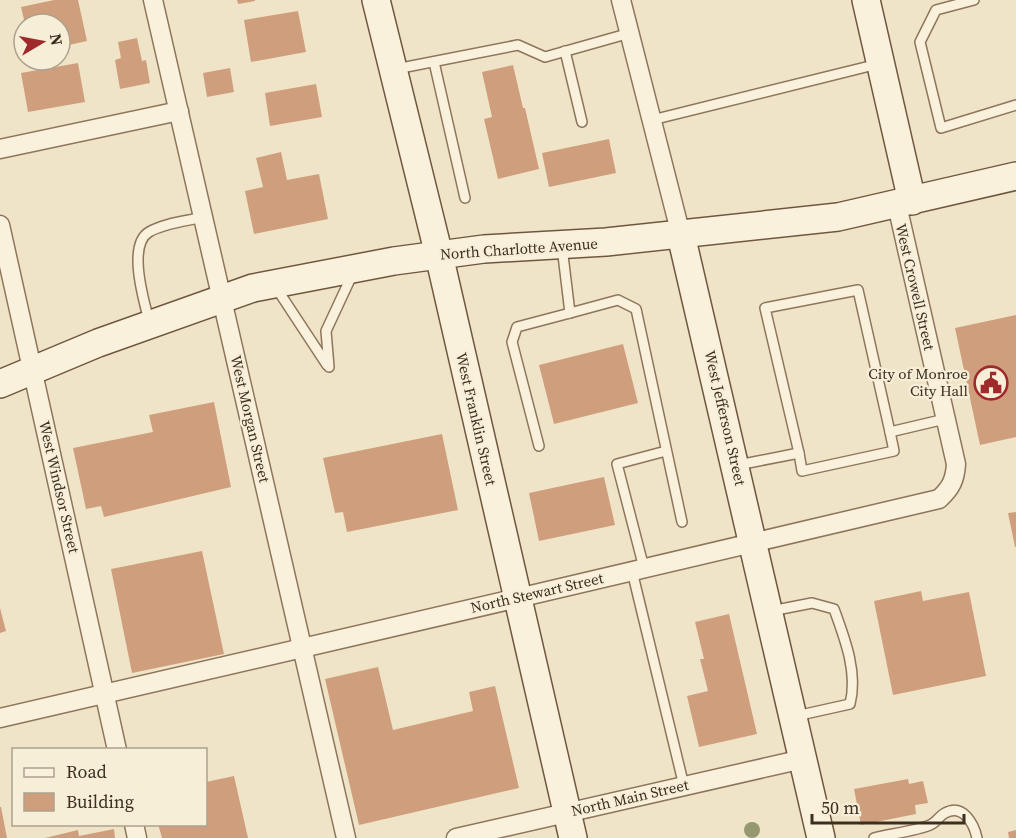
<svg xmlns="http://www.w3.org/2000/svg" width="1016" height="838" font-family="'Source Serif 4',serif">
  <rect width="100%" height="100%" fill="#f0e4c8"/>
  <g fill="#cf9f7d">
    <polygon points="54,0 78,0 87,41 60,47 60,24 25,24 21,7"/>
    <polygon points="237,0 255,0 255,1 238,4"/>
    <polygon points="298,11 306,52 251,62 244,20"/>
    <polygon points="137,38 142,61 146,60 150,83 120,89 115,60 121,58 118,42"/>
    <polygon points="78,63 85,102 28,112 21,73"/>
    <polygon points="513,65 523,108 525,108 539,169 498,179 484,119 492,117 482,72"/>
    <polygon points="230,68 234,92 207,97 203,73"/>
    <polygon points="316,84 322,117 270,126 265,93"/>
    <polygon points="609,139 616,173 549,187 542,153"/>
    <polygon points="281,152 287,180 319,174 328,219 254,234 245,191 263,187 256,158"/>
    <polygon points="1016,315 1016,437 980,445 955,328"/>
    <polygon points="623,344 638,403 554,424 539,365"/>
    <polygon points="214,402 231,487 104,517 101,506 86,509 73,448 153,432 149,415"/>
    <polygon points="442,434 458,510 347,532 343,512 335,513 323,458"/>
    <polygon points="604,477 615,525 539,541 529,493"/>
    <polygon points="1016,512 1016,547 1015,547 1008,513"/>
    <polygon points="202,551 224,654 132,673 111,569"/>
    <polygon points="921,591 923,601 969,592 986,676 893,695 874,601"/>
    <polygon points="0,608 6,631 0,633"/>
    <polygon points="729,614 757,734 699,747 687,696 708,691 700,659 704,659 695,622"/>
    <polygon points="378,667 393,730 473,711 469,692 495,686 519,788 359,825 325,679"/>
    <polygon points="234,776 248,838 162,838 158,824 206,824 206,782"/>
    <polygon points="908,779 909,784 923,781 928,803 915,805 916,814 861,825 854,789"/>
    <polygon points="0,807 1,807 7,838 0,838"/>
    <polygon points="114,829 115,838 45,838 78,830 79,836"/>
    <polygon points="1016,830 1016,838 1009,838 1008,832"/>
  </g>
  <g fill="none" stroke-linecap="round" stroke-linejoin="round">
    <g stroke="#8d765c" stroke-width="12">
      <g id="lane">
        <polyline points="974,0 936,10 920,42 941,128 1016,105"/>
        <polyline points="565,51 582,122"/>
        <polyline points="434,62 465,198"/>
        <polyline points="396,69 518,45 545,57 630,33"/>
        <polyline points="652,120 878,64"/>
        <polyline points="275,286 327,365"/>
        <polyline points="570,313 618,300 636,309 682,522"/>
        <path d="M149 321C144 301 127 245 149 232 164 223 187 221 204 217"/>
        <polyline points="329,367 326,331 353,273"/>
        <polyline points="539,446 512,342 517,327 570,313 562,247"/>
        <polyline points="799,453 802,471 894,451 890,432"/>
        <polyline points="738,465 799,453 765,308 858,290 890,432 945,419"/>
        <polyline points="644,568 617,464 666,451"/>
        <polyline points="632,571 684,786"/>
        <path d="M771 611 812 603 834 609C845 639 858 673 850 704L796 716"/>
        <path d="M874 838C889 834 916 831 930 825 936 823 939 816 945 813 963 803 974 824 977 838"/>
      </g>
    </g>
    <g stroke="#8d765c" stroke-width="21">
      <g id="street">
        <polyline points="153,0 346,838"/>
        <polyline points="621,0 681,235"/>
        <polyline points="0,149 179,111"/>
        <polyline points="0,225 117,750"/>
        <path d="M0 718 518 598 939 499C951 488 955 480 956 464L897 205"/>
        <polyline points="134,824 137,838"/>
        <polyline points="456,838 803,759"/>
      </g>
    </g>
    <g stroke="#6f573f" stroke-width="30">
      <g id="secondary">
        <polyline points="376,0 439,255 573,838"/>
        <polyline points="866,0 912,201"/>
        <polyline points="681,235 821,838"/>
        <polyline points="0,384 98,343 253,288 394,261 484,249 606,242 838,217 1016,176"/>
      </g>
    </g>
    <use href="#lane" stroke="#faf1dc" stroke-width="9"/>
    <use href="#street" stroke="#faf1dc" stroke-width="18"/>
    <use href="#secondary" stroke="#faf1dc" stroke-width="27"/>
  </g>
  <circle fill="#96986f" cx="752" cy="830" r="8"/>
  <defs>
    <g id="civic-ring" transform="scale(1.725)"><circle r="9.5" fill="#f7eed8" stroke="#9e2a2b" stroke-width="1.5"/><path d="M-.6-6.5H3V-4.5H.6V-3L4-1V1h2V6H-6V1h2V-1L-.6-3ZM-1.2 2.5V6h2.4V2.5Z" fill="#9e2a2b"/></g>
  </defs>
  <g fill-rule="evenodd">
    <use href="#civic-ring" x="991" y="383"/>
  </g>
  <g text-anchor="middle" stroke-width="4.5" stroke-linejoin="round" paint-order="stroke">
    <g font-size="15" fill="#3d2e20" stroke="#f7eed8">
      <text transform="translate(519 249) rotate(-4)" y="5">North Charlotte Avenue</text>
      <text transform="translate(915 287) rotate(77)" y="5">West Crowell Street</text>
      <text transform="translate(725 418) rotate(77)" y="5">West Jefferson Street</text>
      <text transform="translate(250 419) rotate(77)" y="5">West Morgan Street</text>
      <text transform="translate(476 419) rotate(77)" y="5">West Franklin Street</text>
      <text transform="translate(59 487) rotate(77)" y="5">West Windsor Street</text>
      <text transform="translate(537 593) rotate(-13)" y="5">North Stewart Street</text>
      <text transform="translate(630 798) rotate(-13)" y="5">North Main Street</text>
    </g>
    <g font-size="15" fill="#3d2e20" stroke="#f7eed8" text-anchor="end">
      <text x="968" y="379">City of Monroe<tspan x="968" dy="17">City Hall</tspan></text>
    </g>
  </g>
  <rect x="12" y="748" width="195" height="78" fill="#f7eed8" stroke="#ada18e" stroke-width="1.5"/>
  <rect x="24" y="768" width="30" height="9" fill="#faf1dc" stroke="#ada18e" stroke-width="1.5"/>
  <text x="66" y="778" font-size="18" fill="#3d2e20">Road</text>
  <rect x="24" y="793" width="30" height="18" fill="#cf9f7d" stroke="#ada18e" stroke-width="1.5"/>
  <text x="66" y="808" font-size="18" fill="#3d2e20">Building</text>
  <g transform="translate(42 42) rotate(80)"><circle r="28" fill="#f7eed8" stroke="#ada18e" stroke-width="1.5"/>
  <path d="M0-4.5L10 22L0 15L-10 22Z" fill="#9e2a2b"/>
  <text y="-9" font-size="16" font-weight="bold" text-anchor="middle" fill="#3d2e20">N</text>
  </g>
  <path d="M812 814v9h152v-9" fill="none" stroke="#3d2e20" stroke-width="3"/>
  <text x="821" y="814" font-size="18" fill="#3d2e20" stroke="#f7eed8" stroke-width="4.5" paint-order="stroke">50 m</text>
</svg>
